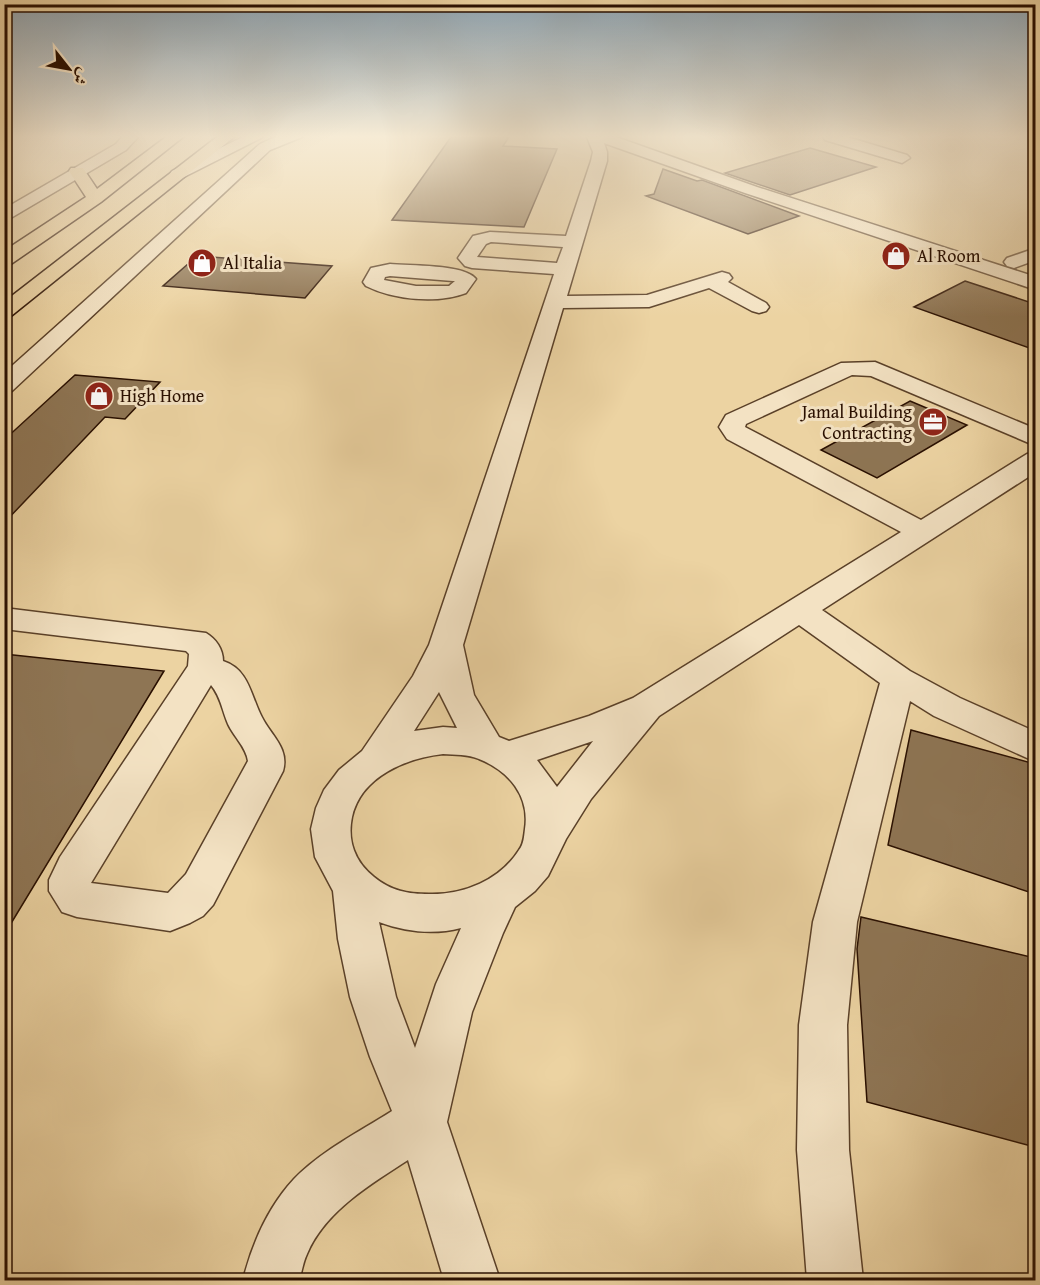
<svg xmlns="http://www.w3.org/2000/svg" width="1040" height="1285" font-family="'Gentium Book Plus',Amiri,serif">
  <rect width="100%" height="100%" fill="#ecd3a2"/>
  <filter id="stains"><feTurbulence type="fractalNoise" baseFrequency=".00333" numOctaves="4"/><feColorMatrix values="0 0 0 0 .2 0 0 0 0 .09 0 0 0 0 .02 0 0 0 .5 -.17"/></filter>
  <radialGradient id="worn" r=".72"><stop offset=".6" stop-color="#630" stop-opacity="0"/><stop offset="1" stop-color="#630" stop-opacity=".3"/></radialGradient>
  <g fill="#8e7554" stroke="#290f00" stroke-width="1.5">
    <polygon points="451,137 509,137 503,146 557,149 524,227 392,220"/>
    <polygon points="810,148 876,167 790,195 725,173"/>
    <polygon points="663,169 697,181 702,180 799,216 748,234 646,196 654,194"/>
    <polygon points="197,256 332,266 305,298 163,286"/>
    <polygon points="965,281 1035,304 1035,350 914,307"/>
    <polygon points="75,375 160,382 125,419 105,417 4,523 4,440"/>
    <polygon points="910,401 967,425 877,478 821,450"/>
    <polygon points="4,654 164,671 4,935"/>
    <polygon points="911,730 1035,764 1035,894 888,845"/>
    <polygon points="861,917 1035,958 1035,1147 867,1102 857,949"/>
  </g>
  <g fill="none" stroke-linecap="round" stroke-linejoin="round">
    <g stroke="#5a4028" stroke-width="3">
      <g id="minor">
        <polygon points="122,137 138,137 126,150 4,222 4,209 116,144"/>
        <polygon points="243,137 263,137 184,177 178,179 170,174 172,171"/>
        <polygon points="275,137 302,137 270,150 12,391 4,393 4,373 260,144"/>
        <path d="M587 137H616L757 187 1036 277V290L745 193 604 143 607 152V161L567 296 647 295 722 272 729 274 732 278 728 282 766 303 769 307 766 311 759 313 752 311 709 288 649 307 563 308 463 645 474 695 499 737 509 741 589 716 633 698 901 532 727 439 719 427 726 415 841 363 875 362 1036 429V446L871 376 852 375 746 424 745 427 921 520 1027 454 1036 452V472L822 610 910 671 960 698 1036 732V762L934 716 910 701 857 922 847 1025 849 1150 863 1280H807L797 1150 799 1025 813 922 880 683 799 625 659 716 591 799 566 839 548 876 535 891 515 907 503 933 472 1012 447 1122 500 1280H444L408 1160C371 1184 325 1211 307 1254 303 1262 302 1272 299 1280H243C252 1244 268 1207 294 1179 321 1151 359 1132 392 1111L370 1057 350 997 338 939 333 891 315 857 311 829 316 808 324 790 339 770 362 751 413 676 429 645 554 274 472 268 465 266 458 258 473 236 490 232 566 236 591 161 593 152ZM491 242 563 247 557 263 477 257 486 244ZM439 692 457 728 443 727 414 731ZM593 741 557 787 537 760ZM443 754C455 755 468 754 479 759 509 771 530 796 525 829 524 836 524 844 519 850 500 880 464 895 429 894 408 894 391 891 374 877 355 862 347 841 352 817 361 776 407 758 443 754ZM379 922C406 932 434 935 461 928L436 984 415 1048 396 997Z"/>
        <polygon points="823,137 847,137 907,155 910,158 902,163 825,140"/>
        <polygon points="1036,248 1036,260 1014,268 1007,266 1004,262 1007,258"/>
        <path d="M390 264C409 266 465 264 476 279L466 293C437 304 394 300 366 286L363 282 371 268ZM390 276 453 281H455L449 286H416L384 280 385 277Z"/>
        <path d="M4 608 206 633C216 639 223 649 223 661 251 670 251 700 264 721 274 738 289 750 283 771L213 905 203 916 190 923 170 931 77 917 62 912 49 891V880L60 857 188 666 189 654 186 651 4 629ZM211 685C221 697 222 710 228 724 234 737 246 747 248 761L186 874 168 893 91 883Z"/>
      </g>
    </g>
    <g stroke="#290f00" stroke-width="3">
      <g id="major">
        <polygon points="166,137 183,137 101,202 11,264 4,266 4,251 86,197 69,171 71,168 83,168 97,189"/>
        <polygon points="217,137 234,137 11,316 4,318 4,302"/>
      </g>
    </g>
    <use href="#minor" fill="#f3e2c3" fill-rule="evenodd"/>
    <use href="#major" fill="#ecd3a2" fill-rule="evenodd"/>
  </g>
  <linearGradient id="sky" x2="0" y2="1"><stop stop-color="#8fa6b6"/><stop offset="0.43" stop-color="#f6ebd5"/><stop offset="1" stop-color="#f6ebd5" stop-opacity="0"/></linearGradient>
  <rect width="1040" height="317" fill="url(#sky)"/>
  <defs>
    <g id="shop-disc" transform="scale(1.5)"><circle r="9.5" fill="#8f2418" stroke="#f3e2c3"/><path d="M-5-2.5h2.3a2.7 3.5 0 0 1 5.4 0H5L5.5 6h-11ZM-1.5-2.5h3a1.5 2.3 0 0 0-3 0Z" fill="#fff"/></g>
    <g id="office-disc" transform="scale(1.5)"><circle r="9.5" fill="#8f2418" stroke="#f3e2c3"/><path d="M-6-3h4V-5.5h4V-3h4V5H-6ZM-1-4.5V-3h2v-1.5ZM-6 0V1H6V0Z" fill="#fff"/></g>
  </defs>
  <g fill-rule="evenodd">
    <use href="#shop-disc" x="896" y="256"/>
    <use href="#shop-disc" x="202" y="263"/>
    <use href="#shop-disc" x="99" y="396"/>
    <use href="#office-disc" x="933" y="422"/>
  </g>
  <g text-anchor="middle" stroke-width="6" stroke-linejoin="round" paint-order="stroke">
    <g font-size="18" fill="#290f00" stroke="#f3e2c3" text-anchor="start">
      <text x="917" y="262">Al Room</text>
      <text x="223" y="269">Al Italia</text>
      <text x="120" y="402">High Home</text>
      <text x="912" y="418" text-anchor="end">Jamal Building<tspan x="912" dy="21">Contracting</tspan></text>
    </g>
  </g>
  <rect width="1040" height="1285" fill="none" stroke="#ecd3a2" stroke-width="24"/>
  <rect x="6" y="6" width="1028" height="1273" fill="none" stroke="#290f00" stroke-width="3"/>
  <rect x="12" y="12" width="1016" height="1261" fill="none" stroke="#290f00" stroke-width="1.5"/>
  <g transform="translate(69 69) rotate(121)" stroke="#f3e2c3" stroke-width="4.5" paint-order="stroke">
  <path d="M0-4.5L10 22L0 15L-10 22Z" fill="#290f00"/>
  <text y="-9" font-size="16" font-weight="bold" text-anchor="middle" fill="#290f00">ش</text>
  </g>
  <rect width="100%" height="100%" filter="url(#stains)"/>
  <rect width="100%" height="100%" fill="url(#worn)"/>
</svg>
